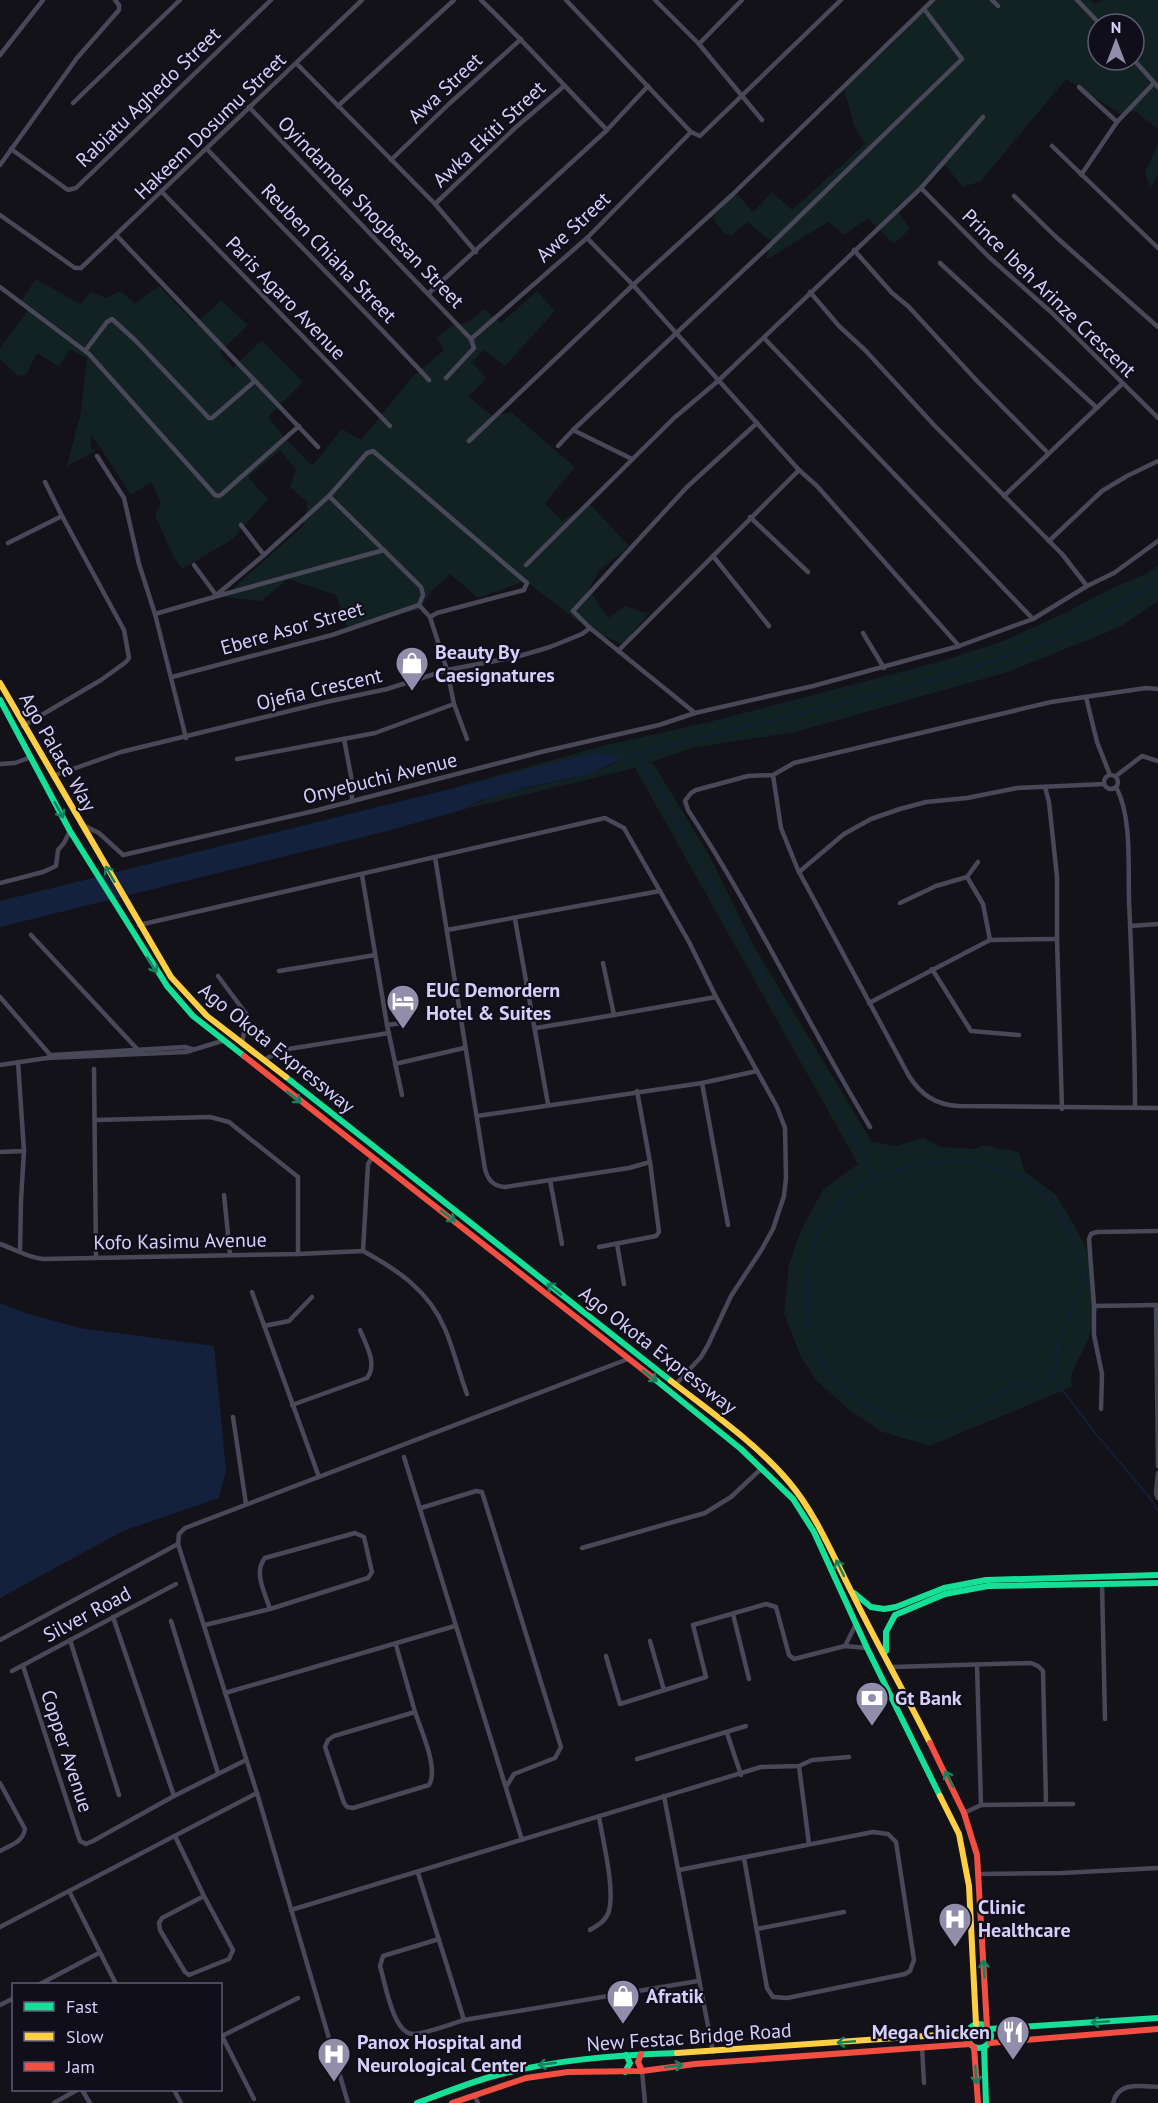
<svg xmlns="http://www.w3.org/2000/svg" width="1158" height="2103" font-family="'PT Sans',sans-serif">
  <rect width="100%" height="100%" fill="#131218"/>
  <g fill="#122223" fill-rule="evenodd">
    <path d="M929 0H1090L1095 4 1102 0H1158V129L1135 111 1121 114 1066 79 981 181 963 187 945 165 895 208 910 229 894 244 868 218 844 235 828 222 766 260 771 241 747 222 732 235H726L712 218 736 193 753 212 772 192 792 210 865 144 854 126 844 88 892 44ZM1098 24H1134V60H1098Z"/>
    <polygon points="1158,143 1158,175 1150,188 1145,173"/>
    <polygon points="36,279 80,304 90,292 107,298 119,291 135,303 159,286 196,324 221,300 248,325 220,352 233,368 262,340 303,382 268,417 284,437 312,466 342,429 361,440 413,376 444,350 437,338 452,326 468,322 484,309 501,323 537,291 555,311 505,366 484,350 472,362 486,378 469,397 493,416 511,412 575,467 545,503 562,521 589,503 629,546 599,571 589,589 608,618 625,606 648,614 623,645 587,628 525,581 478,598 450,574 433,590 418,610 347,627 336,595 288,579 261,601 227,597 238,584 303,526 308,503 290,487 296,470 280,450 248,477 268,499 233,539 182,569 172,554 155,515 161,502 151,482 131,495 91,434 91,449 96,451 67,466 81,412 87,358 70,349 59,367 37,353 26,375 18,376 0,359 0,348 28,310 21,301"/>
    <path d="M1158 566V601L1120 627 1008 672 795 732 692 748 647 764 653 763 710 857 756 950 872 1142 897 1146 923 1137 941 1147 975 1149 983 1145 1019 1152 1024 1171 1056 1195 1073 1223 1087 1250 1098 1310 1087 1342 1071 1375 1072 1387 929 1446 880 1431 847 1408 816 1380 801 1357 784 1313 789 1265 801 1230 823 1190 858 1164 635 768 465 809C502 788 547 786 587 774 600 771 614 763 626 756L456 787 603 746 713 721 939 662 1003 641 1063 614 1112 588 1146 574Z"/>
  </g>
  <g fill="#14213c">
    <polygon points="594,753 627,756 590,774 527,787 479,801 465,809 391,830 0,927 0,901"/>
    <polygon points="0,1303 32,1315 80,1328 214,1346 226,1471 219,1498 123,1531 0,1598"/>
  </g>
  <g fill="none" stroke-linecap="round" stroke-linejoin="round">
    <g stroke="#14213c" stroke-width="1.5">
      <polyline points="639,755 876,1178"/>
      <polyline points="624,757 911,687 1006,657 1079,630 1158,581"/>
      <polyline points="1059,1343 1054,1379 1096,1434 1150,1498 1158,1510"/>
      <polyline points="1038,1390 1016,1385 943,1424 896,1420 863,1404 837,1383 818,1354 806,1320 807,1277 817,1233 848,1195 876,1178 915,1164 973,1162 1026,1179 1052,1202 1074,1240 1085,1278 1042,1384"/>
    </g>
    <g stroke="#494858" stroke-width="4.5">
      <path d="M481 0C525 42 565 87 607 130"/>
      <polyline points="566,0 691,132 700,136 841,0"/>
      <polyline points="655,0 699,44 762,120"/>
      <polyline points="992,0 998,6"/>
      <polyline points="1077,0 1100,24"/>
      <polyline points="699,44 742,0"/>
      <polyline points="0,55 43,0"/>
      <polyline points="1134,60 1158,87"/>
      <polyline points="297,64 435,204 476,252"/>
      <polyline points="1079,87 1117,122"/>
      <polyline points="73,103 180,0"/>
      <polyline points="338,106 454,0"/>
      <polyline points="249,107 471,339 474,348 446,378"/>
      <polyline points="1052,146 1158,248"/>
      <polyline points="11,149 68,190 76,188 271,0"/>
      <path d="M207 149C280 226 356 301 429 380"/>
      <polyline points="391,160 450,103 521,39"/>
      <polyline points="0,165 77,58 119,10 119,5 115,0"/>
      <polyline points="1081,175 1117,122 1154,83"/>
      <polyline points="921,188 989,257 1051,312 1158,418"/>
      <polyline points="161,191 390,426"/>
      <polyline points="1014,196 1056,237 1158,327"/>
      <polyline points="435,204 515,128 564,86"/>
      <polyline points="0,215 75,268 81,268 362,0"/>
      <polyline points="117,236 318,447"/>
      <polyline points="587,238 633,285 799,470 817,486 959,646"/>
      <polyline points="854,250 892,293 908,306 978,382 1048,453"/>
      <polyline points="940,263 1097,408"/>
      <polyline points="0,287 89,354 215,495 219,496 222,494 299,426"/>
      <polyline points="810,292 839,326 865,350 934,425 1062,554 1087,586"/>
      <polyline points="429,293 607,130 648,86"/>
      <polyline points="764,338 1033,619"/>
      <polyline points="471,339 587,238 691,132"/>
      <polyline points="85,351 107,322 112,319 135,340 209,418 212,418 255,381"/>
      <polyline points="573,430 766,249 962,59 924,9"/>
      <polyline points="469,441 633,285 732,195 933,0"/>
      <polyline points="558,446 573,430 632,459"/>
      <polyline points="97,456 124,498 139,564 155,614 186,738"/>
      <polyline points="329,496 421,587 423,595 419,605 430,617 447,670 454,704 467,739"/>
      <polyline points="1004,496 1122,384"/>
      <polyline points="750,517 808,572"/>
      <polyline points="241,525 264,555"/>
      <polyline points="1049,541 1102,491 1127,476 1158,461"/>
      <polyline points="8,543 62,516 45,482"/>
      <polyline points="713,556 769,626"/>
      <polyline points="194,565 216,595"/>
      <polyline points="526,565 674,418 718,381 921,188 983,117"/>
      <polyline points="214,597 384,550"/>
      <polyline points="155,614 214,597 264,555 329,496 367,453 373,451 527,583 524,590 437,613 430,617"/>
      <polyline points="863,633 884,668"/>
      <polyline points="618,651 799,470"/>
      <polyline points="172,677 332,635 419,605"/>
      <polyline points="1086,697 1097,742 1110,775"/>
      <polyline points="695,713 590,628 573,611 687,487 757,423"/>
      <polyline points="23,726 101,680 126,662 129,658 124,630 62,516"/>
      <polyline points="344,739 351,776 352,801"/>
      <polyline points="237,759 375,733 454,704"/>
      <polyline points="0,764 15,763 31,757"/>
      <circle cx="1111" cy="782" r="7"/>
      <path d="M773 775 781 828 798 870 909 1076C921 1095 936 1105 959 1106L1158 1108"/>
      <polyline points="53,776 121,752 326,702 387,689 447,670 516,657 550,647 582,634 590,628"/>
      <polyline points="1116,776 1142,756 1158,761"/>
      <polyline points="1045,787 1049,802 1057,877 1057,939 1062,1109"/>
      <path d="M1116 787C1132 816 1128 867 1129 900 1132 970 1135 1039 1135 1108"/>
      <polyline points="81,824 99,833 123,855 318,810 541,752 659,725 695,713 813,686 959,646 1033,619 1087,586 1114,573 1158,541"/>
      <path d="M435 857 485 1169C488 1181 494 1186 505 1187L629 1168 650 1162 637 1091"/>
      <polyline points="799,872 844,834 871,819 900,809 926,802 967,798 1017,788 1104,784"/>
      <polyline points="362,875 387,1025 402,1095"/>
      <polyline points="967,877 983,904 990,940"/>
      <polyline points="0,883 43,872 56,866 58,850 64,843 70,831"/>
      <polyline points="900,903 936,886 967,877 978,862"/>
      <polyline points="515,919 548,1104"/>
      <polyline points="139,925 605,818 624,828 689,942 716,997 777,1107 785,1128 786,1178 784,1196 773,1229 762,1249 731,1296 708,1345 701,1357 675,1385"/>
      <polyline points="1130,926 1158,924"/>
      <polyline points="447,930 660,891"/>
      <polyline points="31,935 139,1051"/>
      <polyline points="603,963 614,1015 716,997"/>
      <polyline points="932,969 971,1031 1019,1035"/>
      <polyline points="279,971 375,955"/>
      <polyline points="218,976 247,1015 242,1044"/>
      <polyline points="0,997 52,1057"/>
      <polyline points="869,1003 990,940 1057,939"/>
      <polyline points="387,1025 402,1023 411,1014"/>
      <polyline points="536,1028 614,1015"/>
      <polyline points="47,1058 186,1052 222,1041"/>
      <polyline points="264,1060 282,1050 389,1033"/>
      <polyline points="18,1062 24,1151 21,1200 20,1251"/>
      <polyline points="395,1064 464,1048"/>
      <polyline points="0,1065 47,1058 52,1055 185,1047 192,1049"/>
      <polyline points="94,1069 96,1258"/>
      <polyline points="702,1083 728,1225"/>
      <polyline points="477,1116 702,1083 757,1071"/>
      <polyline points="96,1120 210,1117 229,1122 298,1177 298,1254"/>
      <path d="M870 1127C807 1023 755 912 688 810L685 801 691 793 696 790 748 776 773 775 794 763 1051 702 1146 688 1158 689"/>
      <polyline points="0,1152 24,1151"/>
      <path d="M372 1158 368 1164 363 1251C398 1270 429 1291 445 1329 454 1350 459 1373 467 1394"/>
      <polyline points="550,1180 562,1244"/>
      <polyline points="224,1195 230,1254"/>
      <path d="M0 1244C15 1249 28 1258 43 1259L298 1254 363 1251"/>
      <polyline points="617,1244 624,1284"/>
      <polyline points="599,1247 656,1236 659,1232 650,1162"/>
      <polyline points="252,1292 319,1477"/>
      <polyline points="1156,1305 1158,1466"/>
      <polyline points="1094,1306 1089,1239 1091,1234 1097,1232 1158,1231"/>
      <polyline points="264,1326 289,1321 312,1297"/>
      <path d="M292 1405 367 1378C378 1364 366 1345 360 1330"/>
      <polyline points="1101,1409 1102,1374 1094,1335 1094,1306 1158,1305"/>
      <polyline points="233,1417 246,1504"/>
      <polyline points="404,1457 522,1840"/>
      <polyline points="1158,1473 1156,1494 1158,1498"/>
      <polyline points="421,1508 476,1491 482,1492 561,1747 555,1758 514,1774 506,1787"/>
      <polyline points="582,1548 705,1513 731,1497 762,1468"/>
      <polyline points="1102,1584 1105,1719"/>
      <polyline points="733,1614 749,1679"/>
      <polyline points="113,1617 174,1796"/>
      <polyline points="171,1621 218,1773"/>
      <path d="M205 1625 270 1609 368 1578 372 1572 364 1537 355 1533 265 1558C253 1572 265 1593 270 1609"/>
      <polyline points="0,1640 178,1544"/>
      <polyline points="70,1640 119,1795"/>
      <polyline points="650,1641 664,1690"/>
      <polyline points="396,1645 415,1712"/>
      <polyline points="845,1646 856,1624"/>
      <polyline points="606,1656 620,1704 706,1677 693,1625 766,1604 776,1607 789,1655 794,1659 845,1646 867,1648"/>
      <polyline points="977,1665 981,1805"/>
      <polyline points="23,1666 80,1841 86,1844 93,1841 174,1796 246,1760"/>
      <polyline points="892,1667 1031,1663 1038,1666 1043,1671 1046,1803"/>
      <polyline points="12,1671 176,1584"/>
      <polyline points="225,1693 455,1626"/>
      <path d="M415 1712C421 1730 439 1769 429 1785L353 1808 347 1807 344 1803 325 1747 328 1740 334 1736Z"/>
      <polyline points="727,1733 741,1775"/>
      <polyline points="637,1759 746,1726"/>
      <polyline points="799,1766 809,1844"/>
      <path d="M0 1783 25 1829C23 1842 11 1845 0 1851"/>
      <polyline points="664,1796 713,2052"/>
      <polyline points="964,1813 981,1805 1073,1804"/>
      <polyline points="175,1836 204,1896 233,1950 229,1959 189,1975 185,1972 160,1930 159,1923 162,1918 204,1896"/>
      <polyline points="679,1870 873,1832 888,1834 896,1842 914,1960 910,1971 905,1974 787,1998 773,1997 767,1988 744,1858"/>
      <path d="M418 1873 464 2020C451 2024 425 2034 413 2034 393 2034 385 1982 380 1966L383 1956 439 1939"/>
      <polyline points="978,1874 1062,1873 1158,1868"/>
      <polyline points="69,1891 116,1984"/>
      <polyline points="291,1910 761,1767 799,1766 812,1760 849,1757"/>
      <polyline points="0,1927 257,1793"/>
      <polyline points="757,1929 844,1912"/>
      <path d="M590 1930C598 1925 606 1921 609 1911 615 1889 603 1841 599 1817"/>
      <polyline points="40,1984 99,1953"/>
      <polyline points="0,2005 14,1998"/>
      <polyline points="464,2020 698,1981"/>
      <polyline points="222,2036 254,2099"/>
      <polyline points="220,2037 298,1998"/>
      <polyline points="922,2047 924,2083"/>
      <polyline points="642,2071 645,2103"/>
      <polyline points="82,2090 90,2103"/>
      <polyline points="174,2090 181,2103"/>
      <polyline points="474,2095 478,2103"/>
      <polyline points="54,2103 77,2090"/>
      <polyline points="348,2103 257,1793 178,1544 179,1534 185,1528 628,1359"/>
      <path d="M1113 2103C1118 2081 1141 2086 1158 2087"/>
    </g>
    <g stroke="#16e098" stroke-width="6">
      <polyline points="0,700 70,831 167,986 193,1016 244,1056"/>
      <polyline points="286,1077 671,1381"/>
      <polyline points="652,1377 741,1449 793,1499 814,1532 867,1648 940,1796"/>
      <polyline points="854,1593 871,1607 884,1609 896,1607 944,1588 986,1580 1158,1575"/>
      <polyline points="886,1651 886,1632 895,1615 945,1594 988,1586 1158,1583"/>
      <circle cx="979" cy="2036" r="12"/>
      <polyline points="989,2029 1158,2018"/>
      <polyline points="984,2048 986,2103"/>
      <polyline points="625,2072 630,2063 626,2055"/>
      <path d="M417 2103C441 2094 466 2084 490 2077 551 2060 614 2055 677 2053"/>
    </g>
    <g stroke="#ffcf43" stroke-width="6">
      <polyline points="0,683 171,977 207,1016 286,1077"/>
      <path d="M671 1381C712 1413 756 1443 789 1482 816 1514 833 1556 852 1593 877 1644 905 1693 930 1743"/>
      <polyline points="940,1796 959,1834 969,1886 976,2024"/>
      <polyline points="677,2053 968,2033"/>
    </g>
    <g stroke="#f24e42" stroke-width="6">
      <polyline points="244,1056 652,1377"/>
      <polyline points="930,1743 964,1813 977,1855 987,2027"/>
      <polyline points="990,2043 1158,2029"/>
      <polyline points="974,2047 978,2103"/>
      <polyline points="641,2054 638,2062 642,2071"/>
      <polyline points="452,2103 526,2078 568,2072 642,2071 695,2064 970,2044"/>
    </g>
  </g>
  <defs><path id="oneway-shaft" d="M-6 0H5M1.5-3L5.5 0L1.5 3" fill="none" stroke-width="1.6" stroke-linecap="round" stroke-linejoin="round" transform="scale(1.5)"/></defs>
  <g stroke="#148260">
    <use href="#oneway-shaft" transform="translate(59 810) rotate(61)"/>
    <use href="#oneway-shaft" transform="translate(110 874) rotate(-120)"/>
    <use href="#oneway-shaft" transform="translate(152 965) rotate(58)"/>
    <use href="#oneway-shaft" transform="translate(294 1097) rotate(38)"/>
    <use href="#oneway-shaft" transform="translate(448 1216) rotate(38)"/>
    <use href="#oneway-shaft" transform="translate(554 1289) rotate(-142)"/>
    <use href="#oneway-shaft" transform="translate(650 1376) rotate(38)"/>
    <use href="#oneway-shaft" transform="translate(840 1568) rotate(-116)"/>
    <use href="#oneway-shaft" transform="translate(949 1779) rotate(-117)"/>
    <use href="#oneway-shaft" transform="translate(984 1969) rotate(-93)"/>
    <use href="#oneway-shaft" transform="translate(1100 2022) rotate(176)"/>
    <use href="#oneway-shaft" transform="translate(846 2042) rotate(175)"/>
    <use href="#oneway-shaft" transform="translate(547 2064) rotate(172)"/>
    <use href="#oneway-shaft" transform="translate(674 2066) rotate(-8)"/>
    <use href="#oneway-shaft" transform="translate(976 2075) rotate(86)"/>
  </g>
  <defs>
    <g id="shop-pin" transform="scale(1.725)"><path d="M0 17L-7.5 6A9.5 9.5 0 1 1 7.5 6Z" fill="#928daa" stroke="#110e1c"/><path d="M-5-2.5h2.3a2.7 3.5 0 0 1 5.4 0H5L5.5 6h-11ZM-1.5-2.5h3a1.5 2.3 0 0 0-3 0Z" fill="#fff"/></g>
    <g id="hotel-pin" transform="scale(1.725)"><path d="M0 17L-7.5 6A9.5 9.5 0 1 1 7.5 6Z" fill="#928daa" stroke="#110e1c"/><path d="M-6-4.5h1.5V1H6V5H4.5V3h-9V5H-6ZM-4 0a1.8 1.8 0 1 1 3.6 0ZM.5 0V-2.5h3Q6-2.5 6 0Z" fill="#fff"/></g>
    <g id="bank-pin" transform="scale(1.725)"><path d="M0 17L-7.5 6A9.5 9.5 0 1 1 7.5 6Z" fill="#928daa" stroke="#110e1c"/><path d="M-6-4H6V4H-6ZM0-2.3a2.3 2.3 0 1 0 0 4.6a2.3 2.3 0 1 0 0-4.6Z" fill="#fff"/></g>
    <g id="hospital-pin" transform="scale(1.725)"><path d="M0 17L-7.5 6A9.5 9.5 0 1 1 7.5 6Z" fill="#928daa" stroke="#110e1c"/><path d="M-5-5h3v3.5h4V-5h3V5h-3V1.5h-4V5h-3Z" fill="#fff"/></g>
    <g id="restaurant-pin" transform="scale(1.725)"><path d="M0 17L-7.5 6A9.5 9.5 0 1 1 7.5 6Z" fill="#928daa" stroke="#110e1c"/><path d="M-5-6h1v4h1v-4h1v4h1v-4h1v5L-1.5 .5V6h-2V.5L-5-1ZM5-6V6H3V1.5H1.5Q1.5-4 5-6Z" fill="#fff"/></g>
  </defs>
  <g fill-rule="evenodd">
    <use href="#shop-pin" x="412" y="663"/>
    <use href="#hotel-pin" x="403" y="1001"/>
    <use href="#bank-pin" x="872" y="1698"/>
    <use href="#hospital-pin" x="955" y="1919"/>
    <use href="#shop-pin" x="623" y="1996"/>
    <use href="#restaurant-pin" x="1013" y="2032"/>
    <use href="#hospital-pin" x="334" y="2054"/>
  </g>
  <g text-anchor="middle" stroke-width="4.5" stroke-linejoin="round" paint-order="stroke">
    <g font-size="20" fill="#d7cff9" stroke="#110e1c">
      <text transform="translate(445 88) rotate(-43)" y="7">Awa Street</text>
      <text transform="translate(148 97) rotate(-44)" y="7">Rabiatu Aghedo Street</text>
      <text transform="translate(210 126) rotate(-44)" y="7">Hakeem Dosumu Street</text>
      <text transform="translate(489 134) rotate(-43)" y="7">Awka Ekiti Street</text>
      <text transform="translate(371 212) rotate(46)" y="7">Oyindamola Shogbesan Street</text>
      <text transform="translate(573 227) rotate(-43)" y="7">Awe Street</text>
      <text transform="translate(329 253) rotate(46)" y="7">Reuben Chiaha Street</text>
      <text transform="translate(1049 293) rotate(44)" y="7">Prince Ibeh Arinze Crescent</text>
      <text transform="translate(286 298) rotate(46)" y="7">Paris Agaro Avenue</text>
      <text transform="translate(292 628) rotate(-16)" y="7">Ebere Asor Street</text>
      <text transform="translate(319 689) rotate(-13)" y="7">Ojefia Crescent</text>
      <text transform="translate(58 752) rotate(60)" y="7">Ago Palace Way</text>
      <text transform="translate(380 778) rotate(-14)" y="7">Onyebuchi Avenue</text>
      <text transform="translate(277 1048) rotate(39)" y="7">Ago Okota Expressway</text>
      <text transform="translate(180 1241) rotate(-1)" y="7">Kofo Kasimu Avenue</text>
      <text transform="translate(658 1350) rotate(38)" y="7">Ago Okota Expressway</text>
      <text transform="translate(87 1614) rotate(-28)" y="7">Silver Road</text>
      <text transform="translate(67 1751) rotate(72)" y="7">Copper Avenue</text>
      <text transform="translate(689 2037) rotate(-4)" y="7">New Festac Bridge Road</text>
    </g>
    <g font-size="20" font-weight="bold" fill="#d7cff9" stroke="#110e1c" text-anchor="start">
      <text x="435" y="659">Beauty By<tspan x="435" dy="23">Caesignatures</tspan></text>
      <text x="426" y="997">EUC Demordern<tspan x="426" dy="23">Hotel &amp; Suites</tspan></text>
      <text x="895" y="1705">Gt Bank</text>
      <text x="978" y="1914">Clinic<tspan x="978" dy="23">Healthcare</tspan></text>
      <text x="646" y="2003">Afratik</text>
      <text x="990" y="2039" text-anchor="end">Mega Chicken</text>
      <text x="357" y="2049">Panox Hospital and<tspan x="357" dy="23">Neurological Center</tspan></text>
    </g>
  </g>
  <rect x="12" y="1983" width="210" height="108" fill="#110e1c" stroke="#605b74" stroke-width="1.5"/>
  <rect x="24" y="2002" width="30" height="9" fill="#16e098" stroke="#605b74" stroke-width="1.5"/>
  <text x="66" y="2013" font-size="18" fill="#d7cff9">Fast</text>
  <rect x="24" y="2032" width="30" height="9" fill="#ffcf43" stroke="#605b74" stroke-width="1.5"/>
  <text x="66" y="2043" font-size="18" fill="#d7cff9">Slow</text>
  <rect x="24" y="2062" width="30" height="9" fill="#f24e42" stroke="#605b74" stroke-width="1.5"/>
  <text x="66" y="2073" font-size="18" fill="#d7cff9">Jam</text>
  <g transform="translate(1116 42)"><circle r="28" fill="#110e1c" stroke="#605b74" stroke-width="1.5"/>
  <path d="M0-4.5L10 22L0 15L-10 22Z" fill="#928daa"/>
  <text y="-9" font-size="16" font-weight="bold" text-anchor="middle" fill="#d7cff9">N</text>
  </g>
</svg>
